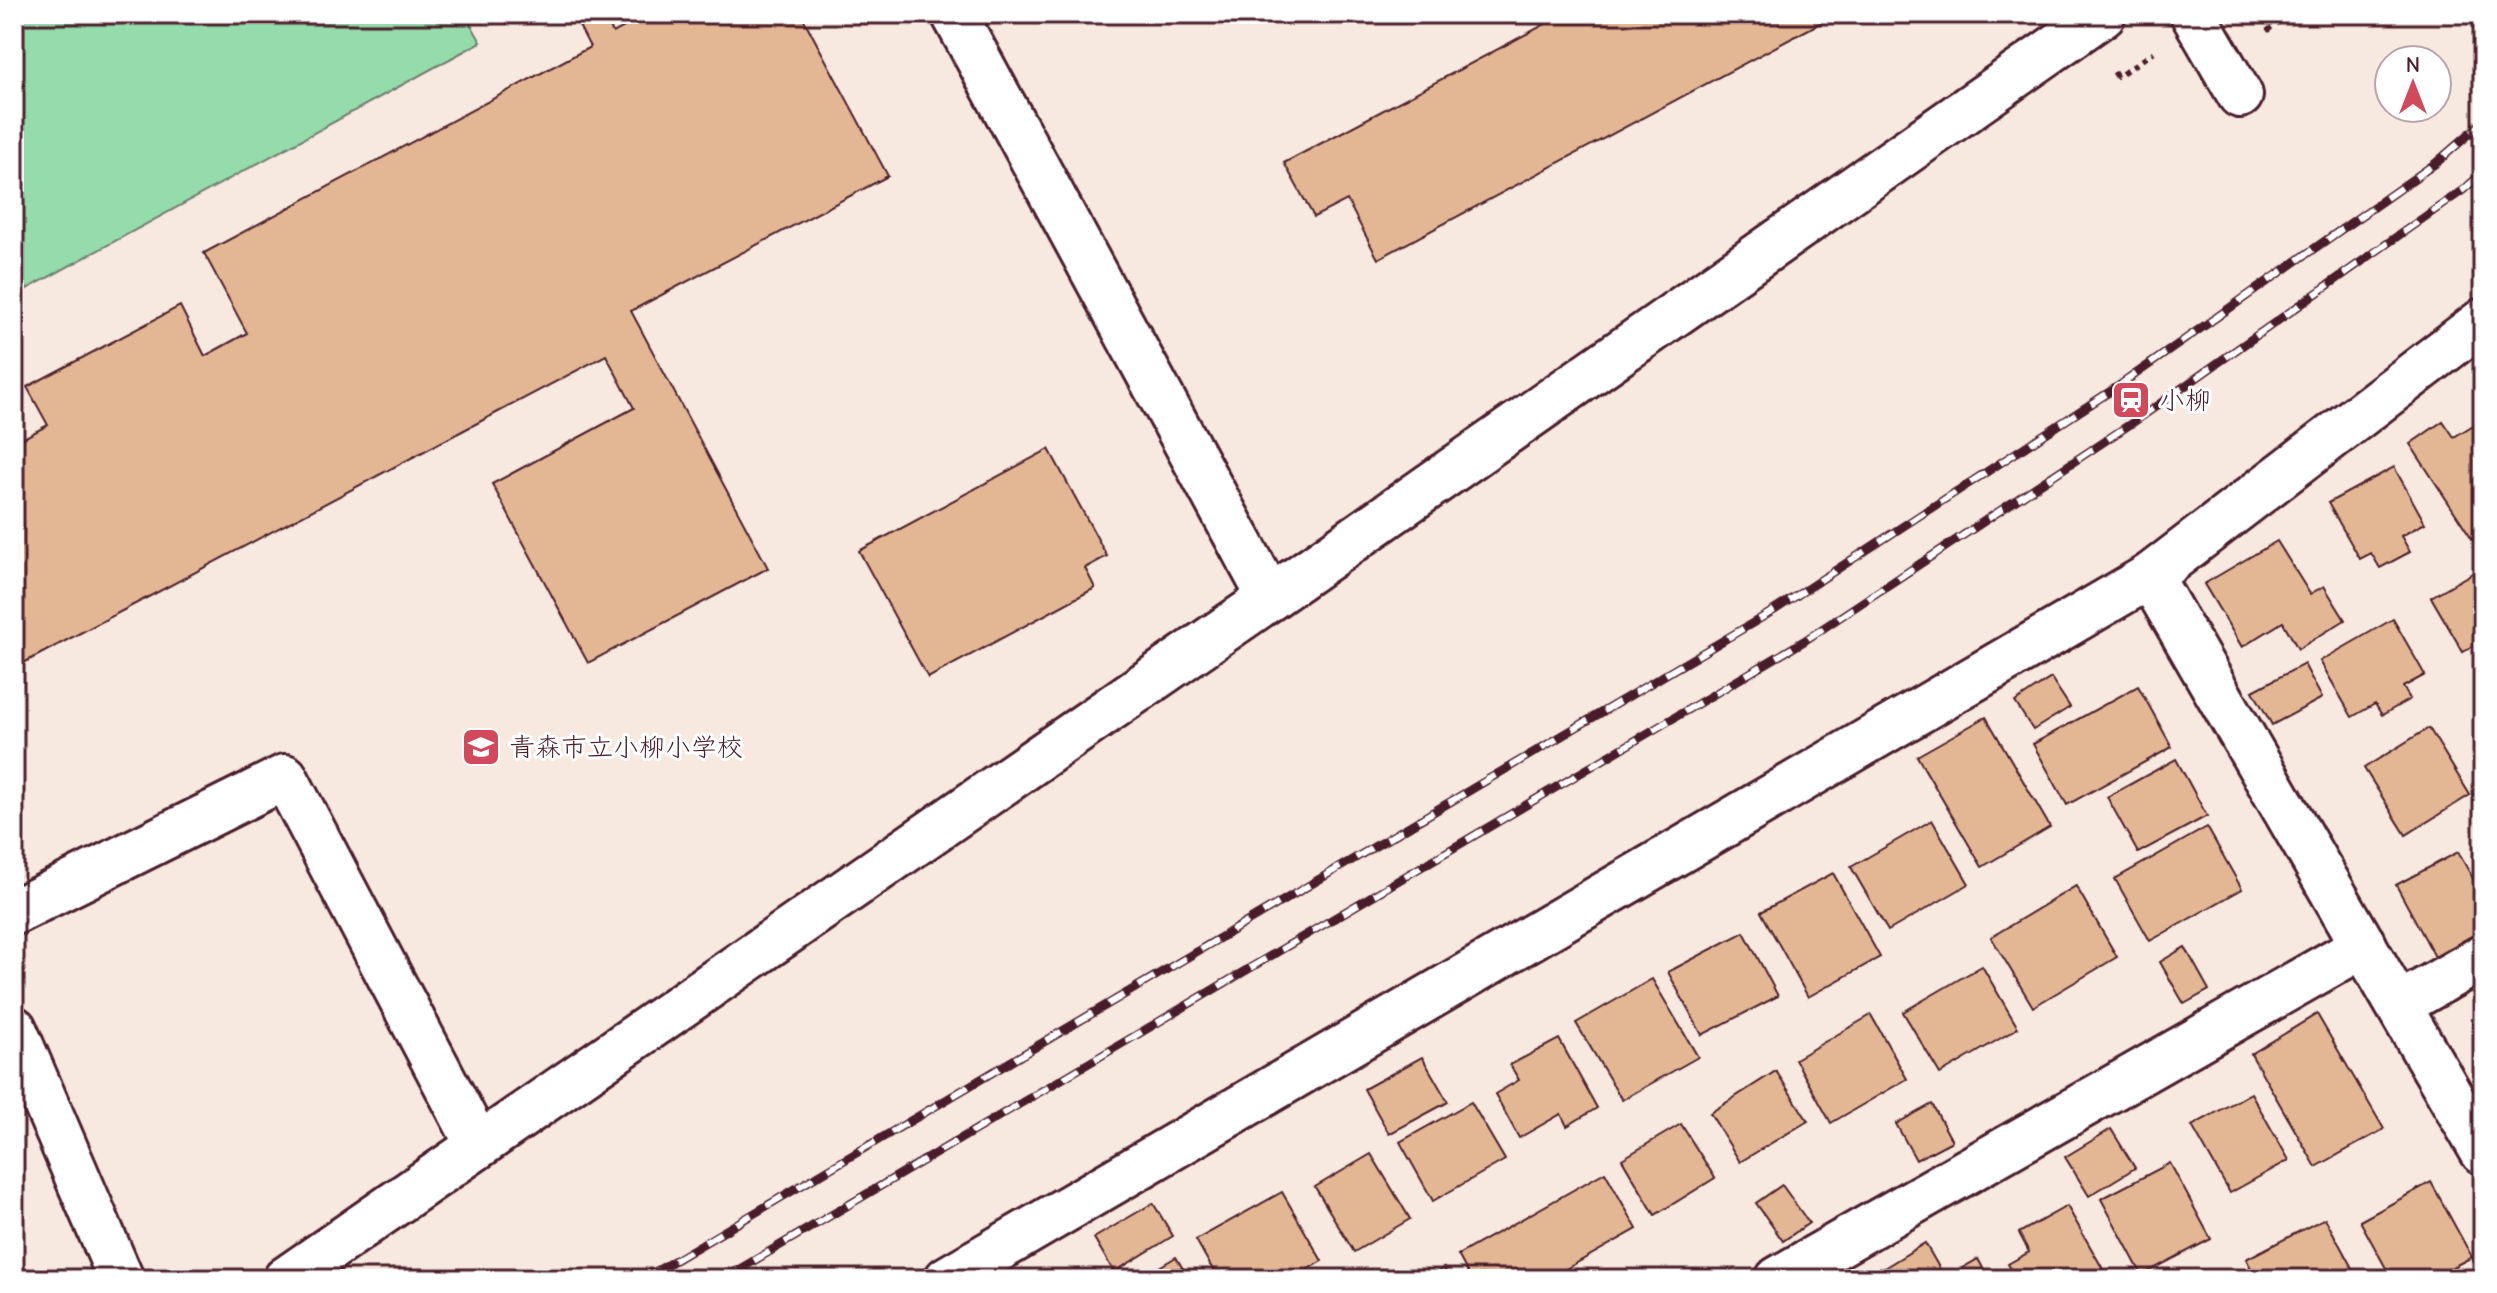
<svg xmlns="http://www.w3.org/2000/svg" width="2497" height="1293" font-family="'Comic Neue','Klee One',sans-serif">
  <rect width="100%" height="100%" fill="#f7e9df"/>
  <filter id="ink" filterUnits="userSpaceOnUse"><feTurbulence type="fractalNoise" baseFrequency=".0125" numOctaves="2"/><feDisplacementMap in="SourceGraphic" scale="16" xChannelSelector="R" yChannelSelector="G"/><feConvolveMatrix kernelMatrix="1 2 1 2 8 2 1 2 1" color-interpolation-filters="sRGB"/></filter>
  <g filter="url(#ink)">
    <polygon fill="#94dcac" stroke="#6f7e6c" stroke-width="2" points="14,14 465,14 481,42 14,296"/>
    <g fill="#e4b794" stroke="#4a1f2b" stroke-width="2">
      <polygon points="573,14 603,14 613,33 649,14 801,14 888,176 631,311 768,568 588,663 492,484 634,408 606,355 14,668 14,443 48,425 27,387 180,306 205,356 247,333 204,253 590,47"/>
      <polygon points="1564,14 1837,14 1378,259 1347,200 1314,217 1284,163"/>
      <polygon points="2483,419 2483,537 2475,543 2410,444 2443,421 2454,437"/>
      <polygon points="1049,449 1107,556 1085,568 1095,588 928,678 859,551"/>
      <polygon points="2394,467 2425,523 2401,536 2410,552 2380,568 2371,553 2360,559 2328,503"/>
      <polygon points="2277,541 2310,594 2324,586 2345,620 2298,649 2283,622 2242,647 2204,584"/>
      <polygon points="2483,567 2483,640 2463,652 2431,597"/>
      <polygon points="2393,619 2425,675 2403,687 2410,699 2382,715 2375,704 2352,717 2320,661"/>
      <polygon points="2304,664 2322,698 2272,725 2253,691"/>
      <polygon points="2051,678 2070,707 2033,730 2015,702"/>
      <polygon points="2138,686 2172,747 2067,805 2033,744"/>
      <polygon points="1986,717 2050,827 1982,867 1917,756"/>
      <polygon points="2429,728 2470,795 2406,835 2364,768"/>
      <polygon points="2176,759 2207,816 2138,853 2107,797"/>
      <polygon points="1932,820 1969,884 1888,931 1851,867"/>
      <polygon points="2207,827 2242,889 2150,941 2115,879"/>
      <polygon points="2458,852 2483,896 2483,930 2435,957 2396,885"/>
      <polygon points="1833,873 1880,957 1808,997 1761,912"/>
      <polygon points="2076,886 2117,957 2033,1007 1991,937"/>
      <polygon points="1744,932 1778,996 1702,1035 1668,972"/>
      <polygon points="2185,947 2209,990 2184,1004 2160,962"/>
      <polygon points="1982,966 2018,1028 1940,1074 1903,1012"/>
      <polygon points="1652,979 1698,1057 1622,1100 1576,1023"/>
      <polygon points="2483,1013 2483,1040 2471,1019"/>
      <polygon points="2317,1014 2384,1129 2316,1167 2251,1054"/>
      <polygon points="1871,1015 1907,1079 1831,1123 1795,1059"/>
      <polygon points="1559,1039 1597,1108 1567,1126 1561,1114 1519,1138 1495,1094 1519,1080 1510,1065"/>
      <polygon points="1422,1057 1448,1102 1389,1134 1364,1089"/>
      <polygon points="1776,1071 1808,1121 1740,1162 1710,1113"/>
      <polygon points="2251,1093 2289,1160 2230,1193 2192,1126"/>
      <polygon points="1471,1102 1505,1160 1433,1201 1400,1142"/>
      <polygon points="1932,1104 1952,1141 1916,1160 1896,1124"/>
      <polygon points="1681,1124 1715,1178 1655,1215 1622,1159"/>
      <polygon points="2111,1129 2135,1168 2089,1196 2065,1157"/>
      <polygon points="1371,1154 1410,1219 1354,1252 1315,1187"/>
      <polygon points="2170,1163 2211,1239 2142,1275 2101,1199"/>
      <polygon points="1605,1172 1637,1229 1548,1279 1471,1279 1458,1255"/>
      <polygon points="2431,1182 2472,1257 2430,1279 2392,1279 2360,1221"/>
      <polygon points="1782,1185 1809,1223 1783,1241 1756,1203"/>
      <polygon points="1282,1192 1322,1261 1291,1279 1218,1279 1196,1240"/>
      <polygon points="1153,1203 1173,1236 1114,1272 1094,1238"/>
      <polygon points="2067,1206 2104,1271 2090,1279 2017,1279 2008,1264 2029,1252 2019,1233"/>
      <polygon points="2325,1218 2358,1279 2257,1279 2246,1259"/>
      <polygon points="1925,1243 1945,1278 1978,1259 1989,1279 1890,1279 1884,1268"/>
      <polygon points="1176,1257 1189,1279 1139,1279"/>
      <polygon points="1444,1268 1450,1279 1425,1279"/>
    </g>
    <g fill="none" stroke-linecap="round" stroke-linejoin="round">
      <g stroke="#4a1f2b" stroke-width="50">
        <g id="minor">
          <polyline points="954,14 1270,598"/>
          <polyline points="2193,14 2240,95"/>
          <polyline points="2150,576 2483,1152"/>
          <polyline points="14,912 285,777 478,1145"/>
          <polyline points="2399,1005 2483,957"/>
          <polyline points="14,1029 121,1279"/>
          <polyline points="286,1279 1270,598 2103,14"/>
          <polyline points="947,1279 2150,576 2483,321"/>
          <polyline points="1778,1279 2364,945"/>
        </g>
      </g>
      <g stroke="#4a1f2b" stroke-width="5" stroke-dasharray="6 6" stroke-linecap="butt">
        <polyline points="2267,31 2288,14"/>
        <polyline points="2114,72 2117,77 2154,52"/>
      </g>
      <use href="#minor" stroke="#fff" stroke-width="44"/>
      <g stroke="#4a1f2b" stroke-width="9">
        <g id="rail">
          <polyline points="643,1279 1773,611 2120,385 2436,163 2483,122"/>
          <polyline points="723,1279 1804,641 2141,417 2463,190 2483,173"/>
        </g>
      </g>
      <use href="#rail" stroke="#fff" stroke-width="6" stroke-dasharray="18" stroke-linecap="butt"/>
    </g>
  </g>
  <defs>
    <g id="station-square" transform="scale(2)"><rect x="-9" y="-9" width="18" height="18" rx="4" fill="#d1495b" stroke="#fff"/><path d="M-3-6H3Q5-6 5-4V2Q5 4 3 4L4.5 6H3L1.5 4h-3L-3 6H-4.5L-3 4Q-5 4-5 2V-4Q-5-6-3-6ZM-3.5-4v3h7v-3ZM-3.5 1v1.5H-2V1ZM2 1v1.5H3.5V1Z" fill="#fff"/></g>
    <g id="school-square" transform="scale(2)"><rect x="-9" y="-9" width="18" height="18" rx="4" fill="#d1495b" stroke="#fff"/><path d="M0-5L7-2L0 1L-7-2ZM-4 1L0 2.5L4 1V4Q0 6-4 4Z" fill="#fff"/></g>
  </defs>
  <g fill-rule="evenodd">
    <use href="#station-square" x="2131" y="400"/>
    <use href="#school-square" x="481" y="747"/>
  </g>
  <g text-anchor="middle" stroke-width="6" stroke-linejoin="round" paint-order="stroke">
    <g font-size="26" fill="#4a1f2b" stroke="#fff" text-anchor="start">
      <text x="2159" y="409">小柳</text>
      <text x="509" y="756">青森市立小柳小学校</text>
    </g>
  </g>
  <rect width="2497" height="1293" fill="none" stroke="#fff" stroke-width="48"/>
  <rect x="24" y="24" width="2449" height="1245" fill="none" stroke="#4a1f2b" stroke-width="3" filter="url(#ink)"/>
  <g transform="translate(2413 84)"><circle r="38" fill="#ffffff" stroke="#b7a5aa" stroke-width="2"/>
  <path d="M0-6L14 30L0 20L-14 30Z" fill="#d1495b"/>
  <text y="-12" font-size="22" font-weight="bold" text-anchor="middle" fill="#4a1f2b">N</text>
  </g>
</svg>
